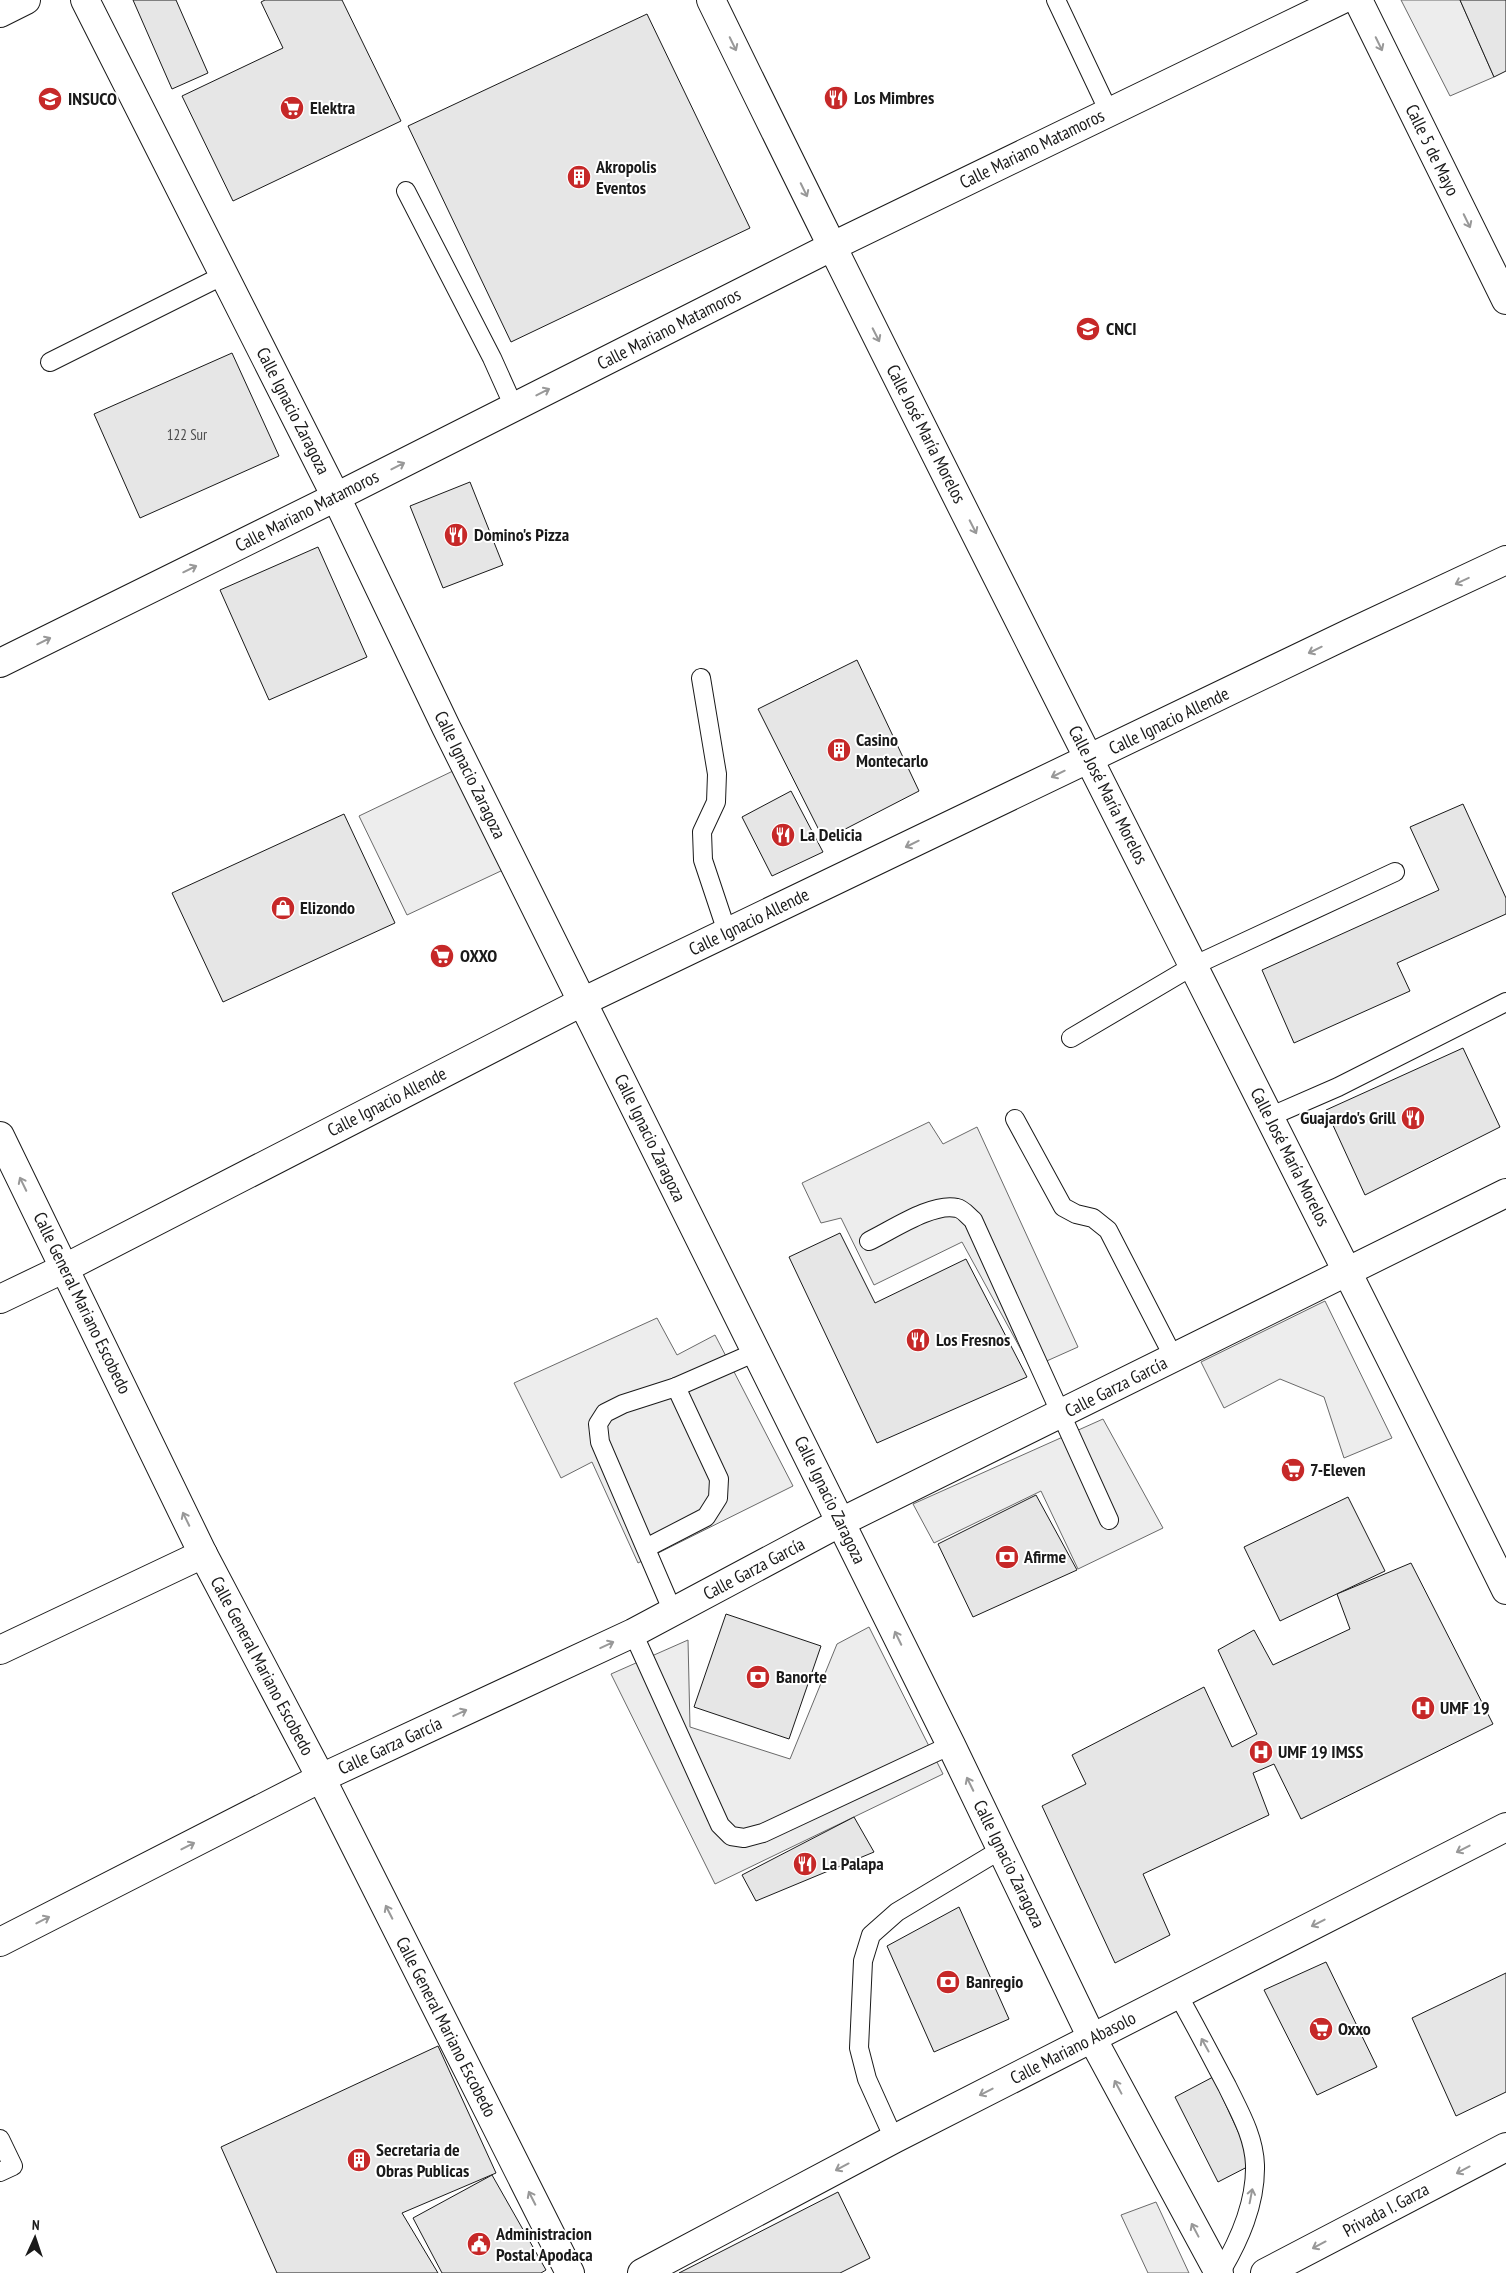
<svg xmlns="http://www.w3.org/2000/svg" width="1506" height="2273" font-family="'PT Sans Narrow',sans-serif">
  <rect width="100%" height="100%" fill="#fff"/>
  <g fill="#ededed" stroke="#6a6a6a">
    <polygon points="1401,0 1460,0 1494,77 1450,96"/>
    <polygon points="455,770 503,870 407,915 359,816"/>
    <polygon points="929,1122 943,1144 977,1127 1078,1347 1031,1368 962,1242 874,1285 841,1218 821,1223 802,1183"/>
    <polygon points="1325,1301 1392,1438 1344,1458 1324,1397 1280,1379 1224,1408 1201,1362"/>
    <polygon points="657,1318 677,1355 715,1335 793,1486 638,1563 592,1462 561,1478 514,1383"/>
    <polygon points="1103,1419 1163,1528 1078,1569 1041,1491 934,1543 913,1504"/>
    <polygon points="869,1627 943,1774 715,1884 611,1674 688,1640 690,1727 790,1759 837,1644"/>
    <polygon points="1156,2202 1189,2273 1148,2273 1121,2215"/>
  </g>
  <g fill="#e6e6e6" stroke="#1a1a1a">
    <polygon points="133,0 176,0 208,73 172,89"/>
    <polygon points="265,0 342,0 401,121 233,201 182,96 283,48 261,2"/>
    <polygon points="1460,0 1506,0 1506,71 1494,77"/>
    <polygon points="647,14 750,228 511,342 408,126"/>
    <polygon points="232,353 279,456 140,518 94,414"/>
    <polygon points="470,482 503,565 443,588 410,506"/>
    <polygon points="318,547 367,657 269,700 220,590"/>
    <polygon points="857,660 919,791 824,840 758,709"/>
    <polygon points="791,791 823,852 772,876 742,817"/>
    <polygon points="1463,804 1506,898 1506,914 1397,963 1410,991 1294,1043 1262,970 1439,890 1410,827"/>
    <polygon points="344,814 395,923 223,1002 172,893"/>
    <polygon points="1463,1048 1500,1127 1365,1195 1326,1110"/>
    <polygon points="840,1233 875,1303 966,1259 1027,1377 877,1443 789,1257"/>
    <polygon points="1036,1495 1077,1570 973,1617 938,1544"/>
    <polygon points="1348,1497 1385,1571 1280,1621 1244,1547"/>
    <polygon points="1411,1563 1493,1724 1301,1819 1274,1764 1253,1773 1269,1815 1143,1874 1170,1935 1115,1963 1042,1806 1086,1784 1072,1755 1204,1687 1232,1747 1257,1734 1218,1650 1254,1630 1273,1665 1350,1629 1337,1594"/>
    <polygon points="726,1614 821,1646 789,1739 694,1707"/>
    <polygon points="854,1817 874,1852 756,1901 742,1875"/>
    <polygon points="959,1907 1009,2019 934,2052 887,1946"/>
    <polygon points="1326,1962 1377,2067 1317,2095 1264,1990"/>
    <polygon points="1506,1973 1506,2092 1456,2116 1412,2018"/>
    <polygon points="438,2046 496,2173 402,2213 438,2273 277,2273 221,2147"/>
    <polygon points="1213,2077 1253,2164 1218,2182 1175,2097"/>
    <polygon points="492,2175 546,2270 541,2273 442,2273 413,2218"/>
    <polygon points="838,2192 870,2258 840,2273 679,2273"/>
  </g>
  <g fill="none" stroke-linecap="round" stroke-linejoin="round">
    <g stroke="#1a1a1a" stroke-width="20">
      <g id="service">
        <polyline points="1056,0 1109,112"/>
        <polyline points="406,191 492,358 514,407"/>
        <polyline points="50,362 224,275"/>
        <polyline points="701,678 717,774 716,802 702,832 703,860 727,932"/>
        <polyline points="1071,1038 1193,966 1395,872"/>
        <polyline points="1269,1117 1338,1087 1506,1002"/>
        <polyline points="1015,1119 1063,1207 1076,1214 1093,1218 1108,1230 1174,1358"/>
        <path d="M869 1241C892 1230 933 1202 957 1208 963 1209 968 1216 973 1220L1109 1520"/>
        <polyline points="646,1548 706,1517 718,1498 719,1479 676,1387"/>
        <polyline points="673,1612 600,1442 598,1424 605,1413 623,1404 676,1387 756,1352"/>
        <polyline points="633,1633 720,1825 731,1836 744,1838 763,1833 951,1745"/>
        <path d="M1178 1995C1195 2025 1211 2056 1227 2086 1239 2111 1254 2136 1255 2165 1256 2204 1239 2241 1220 2273"/>
        <polyline points="0,2139 13,2166 0,2172"/>
        <polyline points="894,2139 867,2079 859,2048 863,1961 871,1935 897,1912 1002,1849"/>
      </g>
    </g>
    <g stroke="#1a1a1a" stroke-width="30">
      <g id="minor">
        <polyline points="1358,0 1506,300"/>
        <polyline points="0,13 26,0"/>
        <polyline points="0,663 336,497 831,247 1341,0"/>
        <polyline points="0,1136 203,1554 321,1778 570,2273"/>
        <polyline points="0,1299 65,1268 582,1002 1350,633 1506,560"/>
        <polyline points="0,1650 203,1554"/>
        <polyline points="642,2273 894,2139 1506,1827"/>
        <polyline points="1265,2273 1506,2147"/>
      </g>
    </g>
    <g stroke="#1a1a1a" stroke-width="30">
      <polyline id="tertiary" points="0,1942 321,1778 633,1633 841,1522 1506,1193"/>
    </g>
    <g stroke="#1a1a1a" stroke-width="30">
      <g id="primary">
        <polyline points="85,0 336,497 446,727 951,1745 1092,2038 1219,2273"/>
        <path d="M711 0C971 533 1243 1059 1506 1590"/>
      </g>
    </g>
    <use href="#service" stroke="#fff" stroke-width="18"/>
    <use href="#minor" stroke="#fff" stroke-width="28"/>
    <use href="#tertiary" stroke="#fff" stroke-width="28"/>
    <use href="#primary" stroke="#fff" stroke-width="28"/>
  </g>
  <defs><path id="oneway-shaft" d="M-6 0H5M1.5-3L5.5 0L1.5 3" fill="none" stroke-width="1.6" stroke-linecap="round" stroke-linejoin="round" transform="scale(1.25)"/></defs>
  <g stroke="#989898">
    <use href="#oneway-shaft" transform="translate(733 44) rotate(64)"/>
    <use href="#oneway-shaft" transform="translate(1379 44) rotate(64)"/>
    <use href="#oneway-shaft" transform="translate(804 190) rotate(64)"/>
    <use href="#oneway-shaft" transform="translate(1467 221) rotate(64)"/>
    <use href="#oneway-shaft" transform="translate(876 335) rotate(63)"/>
    <use href="#oneway-shaft" transform="translate(543 392) rotate(-27)"/>
    <use href="#oneway-shaft" transform="translate(398 466) rotate(-27)"/>
    <use href="#oneway-shaft" transform="translate(973 527) rotate(63)"/>
    <use href="#oneway-shaft" transform="translate(190 569) rotate(-26)"/>
    <use href="#oneway-shaft" transform="translate(1462 581) rotate(155)"/>
    <use href="#oneway-shaft" transform="translate(44 641) rotate(-26)"/>
    <use href="#oneway-shaft" transform="translate(1315 650) rotate(154)"/>
    <use href="#oneway-shaft" transform="translate(1058 774) rotate(154)"/>
    <use href="#oneway-shaft" transform="translate(912 844) rotate(154)"/>
    <use href="#oneway-shaft" transform="translate(23 1184) rotate(-116)"/>
    <use href="#oneway-shaft" transform="translate(186 1519) rotate(-116)"/>
    <use href="#oneway-shaft" transform="translate(898 1638) rotate(-116)"/>
    <use href="#oneway-shaft" transform="translate(607 1645) rotate(-25)"/>
    <use href="#oneway-shaft" transform="translate(460 1713) rotate(-25)"/>
    <use href="#oneway-shaft" transform="translate(970 1784) rotate(-116)"/>
    <use href="#oneway-shaft" transform="translate(188 1846) rotate(-27)"/>
    <use href="#oneway-shaft" transform="translate(1463 1849) rotate(153)"/>
    <use href="#oneway-shaft" transform="translate(389 1912) rotate(-117)"/>
    <use href="#oneway-shaft" transform="translate(43 1920) rotate(-27)"/>
    <use href="#oneway-shaft" transform="translate(1318 1923) rotate(153)"/>
    <use href="#oneway-shaft" transform="translate(1205 2045) rotate(-119)"/>
    <use href="#oneway-shaft" transform="translate(1118 2087) rotate(-118)"/>
    <use href="#oneway-shaft" transform="translate(986 2092) rotate(153)"/>
    <use href="#oneway-shaft" transform="translate(842 2167) rotate(152)"/>
    <use href="#oneway-shaft" transform="translate(1463 2170) rotate(152)"/>
    <use href="#oneway-shaft" transform="translate(1251 2196) rotate(-79)"/>
    <use href="#oneway-shaft" transform="translate(532 2198) rotate(-117)"/>
    <use href="#oneway-shaft" transform="translate(1195 2230) rotate(-118)"/>
    <use href="#oneway-shaft" transform="translate(1319 2245) rotate(152)"/>
  </g>
  <defs>
    <g id="restaurant-disc" transform="scale(1.25)"><circle r="9.5" fill="#c62828" stroke="#fff"/><path d="M-5-6h1v4h1v-4h1v4h1v-4h1v5L-1.5 .5V6h-2V.5L-5-1ZM5-6V6H3V1.5H1.5Q1.5-4 5-6Z" fill="#fff"/></g>
    <g id="university-disc" transform="scale(1.25)"><circle r="9.5" fill="#c62828" stroke="#fff"/><path d="M0-5L7-2L0 1L-7-2ZM-4 1L0 2.5L4 1V4Q0 6-4 4Z" fill="#fff"/></g>
    <g id="supermarket-disc" transform="scale(1.25)"><circle r="9.5" fill="#c62828" stroke="#fff"/><path d="M-6-5.5h2.5l.6 2H6L4.5 2H-2.5L-4.4-4H-6ZM-1.5 3.2a1.3 1.3 0 1 0 .1 0ZM3 3.2a1.3 1.3 0 1 0 .1 0Z" fill="#fff"/></g>
    <g id="building-disc" transform="scale(1.25)"><circle r="9.5" fill="#c62828" stroke="#fff"/><path d="M-4-6H4V6H1V3H-1V6H-4ZM-2.5-4.3h1.7v1.8h-1.7ZM.8-4.3h1.7v1.8H.8ZM-2.5-1h1.7V.8h-1.7ZM.8-1h1.7V.8H.8Z" fill="#fff"/></g>
    <g id="shop-disc" transform="scale(1.25)"><circle r="9.5" fill="#c62828" stroke="#fff"/><path d="M-5-2.5h2.3a2.7 3.5 0 0 1 5.4 0H5L5.5 6h-11ZM-1.5-2.5h3a1.5 2.3 0 0 0-3 0Z" fill="#fff"/></g>
    <g id="bank-disc" transform="scale(1.25)"><circle r="9.5" fill="#c62828" stroke="#fff"/><path d="M-6-4H6V4H-6ZM0-2.3a2.3 2.3 0 1 0 0 4.6a2.3 2.3 0 1 0 0-4.6Z" fill="#fff"/></g>
    <g id="hospital-disc" transform="scale(1.25)"><circle r="9.5" fill="#c62828" stroke="#fff"/><path d="M-5-5h3v3.5h4V-5h3V5h-3V1.5h-4V5h-3Z" fill="#fff"/></g>
    <g id="civic-disc" transform="scale(1.25)"><circle r="9.5" fill="#c62828" stroke="#fff"/><path d="M-.6-6.5H3V-4.5H.6V-3L4-1V1h2V6H-6V1h2V-1L-.6-3ZM-1.2 2.5V6h2.4V2.5Z" fill="#fff"/></g>
  </defs>
  <g fill-rule="evenodd">
    <use href="#restaurant-disc" x="836" y="98"/>
    <use href="#university-disc" x="50" y="99"/>
    <use href="#supermarket-disc" x="292" y="108"/>
    <use href="#building-disc" x="579" y="177"/>
    <use href="#university-disc" x="1088" y="329"/>
    <use href="#restaurant-disc" x="456" y="535"/>
    <use href="#building-disc" x="839" y="750"/>
    <use href="#restaurant-disc" x="783" y="835"/>
    <use href="#shop-disc" x="283" y="908"/>
    <use href="#supermarket-disc" x="442" y="956"/>
    <use href="#restaurant-disc" x="1413" y="1118"/>
    <use href="#restaurant-disc" x="918" y="1340"/>
    <use href="#supermarket-disc" x="1293" y="1470"/>
    <use href="#bank-disc" x="1007" y="1557"/>
    <use href="#bank-disc" x="758" y="1677"/>
    <use href="#hospital-disc" x="1423" y="1708"/>
    <use href="#hospital-disc" x="1261" y="1752"/>
    <use href="#restaurant-disc" x="805" y="1864"/>
    <use href="#bank-disc" x="948" y="1982"/>
    <use href="#supermarket-disc" x="1321" y="2029"/>
    <use href="#building-disc" x="359" y="2160"/>
    <use href="#civic-disc" x="479" y="2244"/>
  </g>
  <g text-anchor="middle" stroke-width="4" stroke-linejoin="round" paint-order="stroke">
    <g font-size="15" fill="#4d4d4d">
      <text x="187" y="440">122 Sur</text>
    </g>
    <g font-size="18" font-weight="bold" fill="#1a1a1a" stroke="#fff" text-anchor="start">
      <text x="854" y="104">Los Mimbres</text>
      <text x="68" y="105">INSUCO</text>
      <text x="310" y="114">Elektra</text>
      <text x="596" y="173">Akropolis<tspan x="596" dy="21">Eventos</tspan></text>
      <text x="1106" y="335">CNCI</text>
      <text x="474" y="541">Domino's Pizza</text>
      <text x="856" y="746">Casino<tspan x="856" dy="21">Montecarlo</tspan></text>
      <text x="800" y="841">La Delicia</text>
      <text x="300" y="914">Elizondo</text>
      <text x="460" y="962">OXXO</text>
      <text x="1396" y="1124" text-anchor="end">Guajardo's Grill</text>
      <text x="936" y="1346">Los Fresnos</text>
      <text x="1310" y="1476">7-Eleven</text>
      <text x="1024" y="1563">Afirme</text>
      <text x="776" y="1683">Banorte</text>
      <text x="1440" y="1714">UMF 19</text>
      <text x="1278" y="1758">UMF 19 IMSS</text>
      <text x="822" y="1870">La Palapa</text>
      <text x="966" y="1988">Banregio</text>
      <text x="1338" y="2035">Oxxo</text>
      <text x="376" y="2156">Secretaria de<tspan x="376" dy="21">Obras Publicas</tspan></text>
      <text x="496" y="2240">Administracion<tspan x="496" dy="21">Postal Apodaca</tspan></text>
    </g>
    <g font-size="18" fill="#1a1a1a" stroke="#fff">
      <text transform="translate(1032 149) rotate(-26)" y="6">Calle Mariano Matamoros</text>
      <text transform="translate(1432 150) rotate(64)" y="6">Calle 5 de Mayo</text>
      <text transform="translate(669 329) rotate(-27)" y="6">Calle Mariano Matamoros</text>
      <text transform="translate(293 411) rotate(63)" y="6">Calle Ignacio Zaragoza</text>
      <text transform="translate(926 434) rotate(63)" y="6">Calle José María Morelos</text>
      <text transform="translate(307 511) rotate(-27)" y="6">Calle Mariano Matamoros</text>
      <text transform="translate(1169 721) rotate(-26)" y="6">Calle Ignacio Allende</text>
      <text transform="translate(470 775) rotate(64)" y="6">Calle Ignacio Zaragoza</text>
      <text transform="translate(1108 795) rotate(63)" y="6">Calle José María Morelos</text>
      <text transform="translate(749 922) rotate(-26)" y="6">Calle Ignacio Allende</text>
      <text transform="translate(387 1102) rotate(-27)" y="6">Calle Ignacio Allende</text>
      <text transform="translate(650 1138) rotate(64)" y="6">Calle Ignacio Zaragoza</text>
      <text transform="translate(1290 1157) rotate(63)" y="6">Calle José María Morelos</text>
      <text transform="translate(82 1303) rotate(64)" y="6">Calle General Mariano Escobedo</text>
      <text transform="translate(1116 1387) rotate(-27)" y="6">Calle Garza García</text>
      <text transform="translate(830 1500) rotate(64)" y="6">Calle Ignacio Zaragoza</text>
      <text transform="translate(754 1569) rotate(-28)" y="6">Calle Garza García</text>
      <text transform="translate(262 1666) rotate(62)" y="6">Calle General Mariano Escobedo</text>
      <text transform="translate(390 1746) rotate(-25)" y="6">Calle Garza García</text>
      <text transform="translate(1009 1864) rotate(64)" y="6">Calle Ignacio Zaragoza</text>
      <text transform="translate(446 2027) rotate(63)" y="6">Calle General Mariano Escobedo</text>
      <text transform="translate(1073 2048) rotate(-27)" y="6">Calle Mariano Abasolo</text>
      <text transform="translate(1386 2210) rotate(-28)" y="6">Privada I. Garza</text>
    </g>
  </g>
  <g transform="translate(35 2238) rotate(3)" stroke="#ffffff" stroke-width="4" paint-order="stroke">
  <path d="M0-4L9 19L0 12L-9 19Z" fill="#1a1a1a"/>
  <text y="-8" font-size="14" font-weight="bold" text-anchor="middle" fill="#1a1a1a">N</text>
  </g>
</svg>
